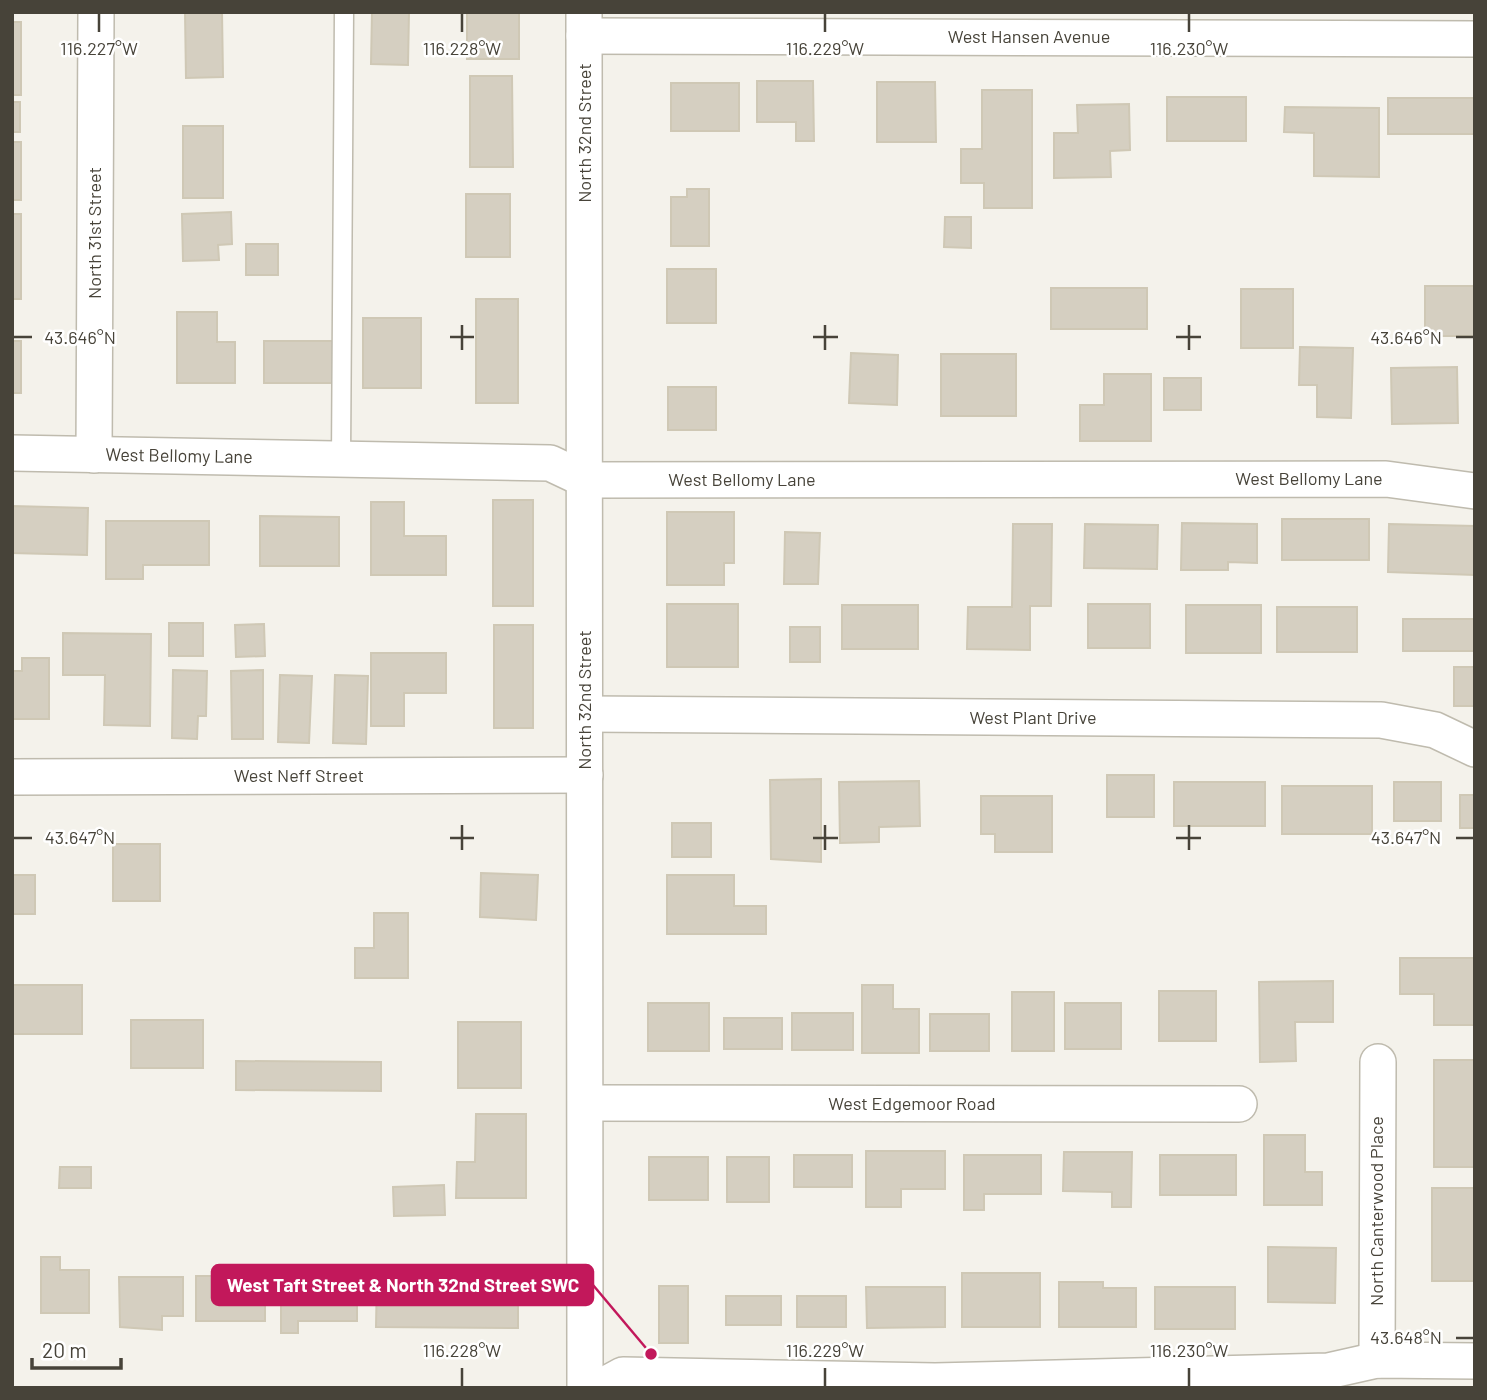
<svg xmlns="http://www.w3.org/2000/svg" width="1487" height="1400" font-family="Barlow,sans-serif">
  <rect width="100%" height="100%" fill="#f4f2eb"/>
  <g fill="#d5cfc1" stroke="#cfc8b5" stroke-width="2">
    <polygon points="185,12 222,12 223,77 186,78"/>
    <polygon points="372,12 409,12 408,65 371,64"/>
    <rect x="467" y="12" width="52" height="47"/>
    <rect x="12" y="22" width="9" height="73"/>
    <polygon points="470,76 512,76 513,167 470,167"/>
    <polygon points="757,81 813,81 814,141 796,141 796,122 757,122"/>
    <polygon points="877,82 935,82 936,142 877,142"/>
    <rect x="671" y="83" width="68" height="48"/>
    <polygon points="982,90 1032,90 1032,208 984,208 984,183 961,183 961,149 982,149"/>
    <rect x="1167" y="97" width="79" height="44"/>
    <rect x="1388" y="98" width="87" height="36"/>
    <rect x="12" y="102" width="8" height="30"/>
    <polygon points="1129,104 1130,150 1110,151 1111,177 1054,178 1054,133 1078,133 1077,105"/>
    <polygon points="1285,107 1379,108 1379,177 1314,176 1314,133 1284,132"/>
    <rect x="183" y="126" width="40" height="72"/>
    <rect x="12" y="142" width="9" height="58"/>
    <polygon points="687,189 709,189 709,246 671,246 671,197 687,197"/>
    <rect x="466" y="194" width="44" height="63"/>
    <polygon points="231,212 232,244 218,245 219,260 183,261 182,214"/>
    <rect x="12" y="214" width="9" height="85"/>
    <polygon points="945,217 971,217 971,248 944,247"/>
    <rect x="246" y="244" width="32" height="31"/>
    <rect x="667" y="269" width="49" height="54"/>
    <rect x="1425" y="286" width="50" height="50"/>
    <rect x="1051" y="288" width="96" height="41"/>
    <rect x="1241" y="289" width="52" height="59"/>
    <rect x="476" y="299" width="42" height="104"/>
    <polygon points="177,312 217,312 217,342 235,342 235,383 177,383"/>
    <rect x="363" y="318" width="58" height="70"/>
    <rect x="12" y="341" width="9" height="52"/>
    <rect x="264" y="341" width="73" height="42"/>
    <polygon points="1300,347 1353,348 1351,418 1317,417 1317,385 1299,385"/>
    <polygon points="851,353 898,355 897,405 849,403"/>
    <rect x="941" y="354" width="75" height="62"/>
    <polygon points="1457,367 1458,423 1392,424 1391,368"/>
    <polygon points="1104,374 1151,374 1151,441 1080,441 1080,405 1104,405"/>
    <rect x="1164" y="378" width="37" height="32"/>
    <rect x="668" y="387" width="48" height="43"/>
    <rect x="493" y="500" width="40" height="106"/>
    <polygon points="371,502 404,502 404,536 446,536 446,575 371,575"/>
    <polygon points="12,506 88,508 87,555 12,553"/>
    <polygon points="667,512 734,512 734,563 724,563 724,585 667,585"/>
    <polygon points="260,516 339,517 339,566 260,566"/>
    <rect x="1282" y="519" width="87" height="41"/>
    <polygon points="106,521 209,521 209,565 143,565 143,579 106,579"/>
    <polygon points="1182,523 1257,524 1257,563 1228,562 1228,570 1181,570"/>
    <polygon points="1013,524 1052,524 1051,606 1030,606 1030,650 967,649 968,607 1012,607"/>
    <polygon points="1085,524 1158,525 1157,569 1084,568"/>
    <polygon points="1389,524 1475,526 1475,575 1388,572"/>
    <polygon points="785,532 820,533 818,584 784,584"/>
    <rect x="667" y="604" width="71" height="63"/>
    <rect x="1088" y="604" width="62" height="44"/>
    <rect x="842" y="605" width="76" height="44"/>
    <rect x="1186" y="605" width="75" height="48"/>
    <rect x="1277" y="607" width="80" height="45"/>
    <rect x="1403" y="619" width="72" height="32"/>
    <rect x="169" y="623" width="34" height="33"/>
    <polygon points="264,624 265,656 236,657 235,625"/>
    <rect x="494" y="625" width="39" height="103"/>
    <rect x="790" y="627" width="30" height="35"/>
    <polygon points="63,633 151,634 150,726 104,725 105,675 63,675"/>
    <polygon points="371,653 446,653 446,693 404,693 404,726 371,726"/>
    <polygon points="22,658 49,658 49,719 12,719 12,671 22,671"/>
    <rect x="1454" y="667" width="21" height="39"/>
    <polygon points="173,670 207,671 206,716 198,716 197,739 172,738"/>
    <polygon points="263,670 263,739 232,739 231,671"/>
    <polygon points="280,675 312,676 309,743 278,742"/>
    <polygon points="335,675 368,676 366,744 333,743"/>
    <rect x="1107" y="775" width="47" height="42"/>
    <polygon points="821,779 821,862 771,859 770,780"/>
    <polygon points="919,781 920,826 879,827 879,842 840,843 839,782"/>
    <rect x="1174" y="782" width="91" height="44"/>
    <rect x="1394" y="782" width="47" height="39"/>
    <rect x="1282" y="786" width="90" height="48"/>
    <rect x="1460" y="795" width="15" height="33"/>
    <polygon points="981,796 1052,796 1052,852 995,852 995,834 981,834"/>
    <rect x="672" y="823" width="39" height="34"/>
    <rect x="113" y="844" width="47" height="57"/>
    <polygon points="481,873 538,875 536,920 480,917"/>
    <rect x="12" y="875" width="23" height="39"/>
    <polygon points="667,875 734,875 734,906 766,906 766,934 667,934"/>
    <polygon points="374,913 408,913 408,978 355,978 355,948 374,948"/>
    <polygon points="1400,958 1475,958 1475,1025 1434,1025 1434,994 1400,994"/>
    <polygon points="1333,981 1333,1022 1295,1022 1296,1061 1260,1062 1259,982"/>
    <rect x="12" y="985" width="70" height="49"/>
    <polygon points="862,985 893,985 893,1009 919,1009 919,1053 862,1053"/>
    <rect x="1159" y="991" width="57" height="50"/>
    <rect x="1012" y="992" width="42" height="59"/>
    <rect x="648" y="1003" width="61" height="48"/>
    <rect x="1065" y="1003" width="56" height="46"/>
    <rect x="792" y="1013" width="61" height="37"/>
    <rect x="930" y="1014" width="59" height="37"/>
    <rect x="724" y="1018" width="58" height="31"/>
    <rect x="131" y="1020" width="72" height="48"/>
    <rect x="458" y="1022" width="63" height="66"/>
    <rect x="1434" y="1060" width="41" height="107"/>
    <polygon points="236,1061 381,1062 381,1091 236,1090"/>
    <polygon points="476,1114 526,1114 526,1198 456,1198 457,1162 475,1162"/>
    <polygon points="1264,1135 1305,1135 1305,1172 1322,1172 1322,1205 1264,1205"/>
    <polygon points="866,1151 945,1151 945,1189 901,1189 901,1207 866,1207"/>
    <polygon points="1064,1152 1132,1152 1131,1207 1112,1207 1112,1192 1063,1191"/>
    <rect x="794" y="1155" width="58" height="32"/>
    <polygon points="964,1155 1041,1155 1041,1194 984,1194 984,1210 964,1210"/>
    <rect x="1160" y="1155" width="76" height="40"/>
    <rect x="649" y="1157" width="59" height="43"/>
    <rect x="727" y="1157" width="42" height="45"/>
    <polygon points="60,1167 91,1167 91,1188 59,1188"/>
    <polygon points="444,1185 445,1215 394,1216 393,1187"/>
    <rect x="1432" y="1188" width="43" height="93"/>
    <polygon points="1268,1247 1336,1248 1335,1303 1268,1302"/>
    <polygon points="41,1257 60,1257 60,1270 89,1270 89,1313 41,1313"/>
    <polygon points="281,1272 357,1272 357,1321 298,1321 298,1333 281,1333"/>
    <rect x="962" y="1273" width="78" height="54"/>
    <polygon points="377,1274 518,1274 518,1328 376,1327"/>
    <rect x="196" y="1276" width="69" height="45"/>
    <polygon points="119,1277 183,1277 183,1316 162,1316 162,1330 120,1327"/>
    <polygon points="1059,1282 1103,1282 1103,1288 1136,1288 1136,1327 1059,1327"/>
    <rect x="659" y="1286" width="29" height="57"/>
    <polygon points="866,1287 945,1287 945,1327 867,1328"/>
    <rect x="1155" y="1287" width="80" height="42"/>
    <rect x="726" y="1296" width="55" height="29"/>
    <rect x="797" y="1296" width="49" height="31"/>
  </g>
  <g fill="none" stroke-linecap="round" stroke-linejoin="round">
    <g stroke="#bfbbae" stroke-width="21">
      <polyline id="lane" points="341,459 344,12"/>
    </g>
    <g stroke="#bfbbae" stroke-width="38">
      <g id="street">
        <polyline points="584,12 585,1388"/>
        <polyline points="584,36 1475,39"/>
        <polyline points="12,453 550,463 586,480 1386,479 1475,491"/>
        <polyline points="94,455 96,12"/>
        <polyline points="586,714 1381,720 1435,730 1475,749"/>
        <polyline points="12,777 585,775"/>
        <polyline points="586,1103 1239,1104"/>
        <polyline points="1377,1360 1378,1062"/>
        <polyline points="599,1388 623,1375 935,1381 1328,1371 1377,1360 1475,1361"/>
      </g>
    </g>
    <use href="#lane" stroke="#fff" stroke-width="18"/>
    <use href="#street" stroke="#fff" stroke-width="35"/>
  </g>
  <path fill="none" stroke="#474339" stroke-width="2.5" d="M99 14V32M462 14V32M825 14V32M1189 14V32M462 325V350M825 325V350M1189 325V350M14 337H32M450 337H474M813 337H838M1176 337H1201M1456 337H1473M462 825V850M825 825V850M1189 825V850M14 838H32M450 838H474M813 838H838M1176 838H1201M1456 838H1473M1456 1338H1473M462 1368V1386M825 1368V1386M1189 1368V1386"/>
  <g text-anchor="middle" stroke-width="5" stroke-linejoin="round" paint-order="stroke">
    <g font-size="18" fill="#474339" stroke="#fff">
      <text x="1029" y="43">West Hansen Avenue</text>
      <text transform="translate(585 133) rotate(-90)" y="6">North 32nd Street</text>
      <text transform="translate(95 233) rotate(-90)" y="6">North 31st Street</text>
      <text transform="translate(179 456) rotate(1)" y="6">West Bellomy Lane</text>
      <text x="1309" y="485">West Bellomy Lane</text>
      <text x="742" y="486">West Bellomy Lane</text>
      <text transform="translate(585 700) rotate(-90)" y="6">North 32nd Street</text>
      <text x="1033" y="724">West Plant Drive</text>
      <text x="299" y="782">West Neff Street</text>
      <text x="912" y="1110">West Edgemoor Road</text>
      <text transform="translate(1377 1211) rotate(-90)" y="6">North Canterwood Place</text>
    </g>
  </g>
  <g font-size="18" text-anchor="middle" fill="#474339" stroke="#fff" stroke-width="5" stroke-linejoin="round" paint-order="stroke">
    <text x="99" y="55">116.227°W</text>
    <text x="462" y="55">116.228°W</text>
    <text x="825" y="55">116.229°W</text>
    <text x="1189" y="55">116.230°W</text>
    <text x="1406" y="344">43.646°N</text>
    <text x="80" y="344">43.646°N</text>
    <text x="1406" y="844">43.647°N</text>
    <text x="80" y="844">43.647°N</text>
    <text x="1406" y="1344">43.648°N</text>
    <text x="462" y="1357">116.228°W</text>
    <text x="825" y="1357">116.229°W</text>
    <text x="1189" y="1357">116.230°W</text>
  </g>
  <path fill="none" stroke="#c2185b" stroke-width="2.5" d="M651 1354L593 1285"/>
  <circle fill="#c2185b" stroke="#fff" stroke-width="2.5" cx="651" cy="1354" r="7"/>
  <rect fill="#c2185b" stroke="#c2185b" stroke-width="2.5" x="212" y="1265" width="381" height="40" rx="7"/>
  <g font-size="19" text-anchor="middle" font-weight="bold" fill="#fff">
    <text x="403" y="1292">West Taft Street &amp; North 32nd Street SWC</text>
  </g>
  <rect width="1487" height="1400" fill="none" stroke="#474339" stroke-width="28"/>
  <path d="M32 1358v10h89v-10" fill="none" stroke="#474339" stroke-width="3.5"/>
  <text x="42" y="1358" font-size="21" fill="#474339" stroke="#ffffff" stroke-width="5" paint-order="stroke">20 m</text>
</svg>
